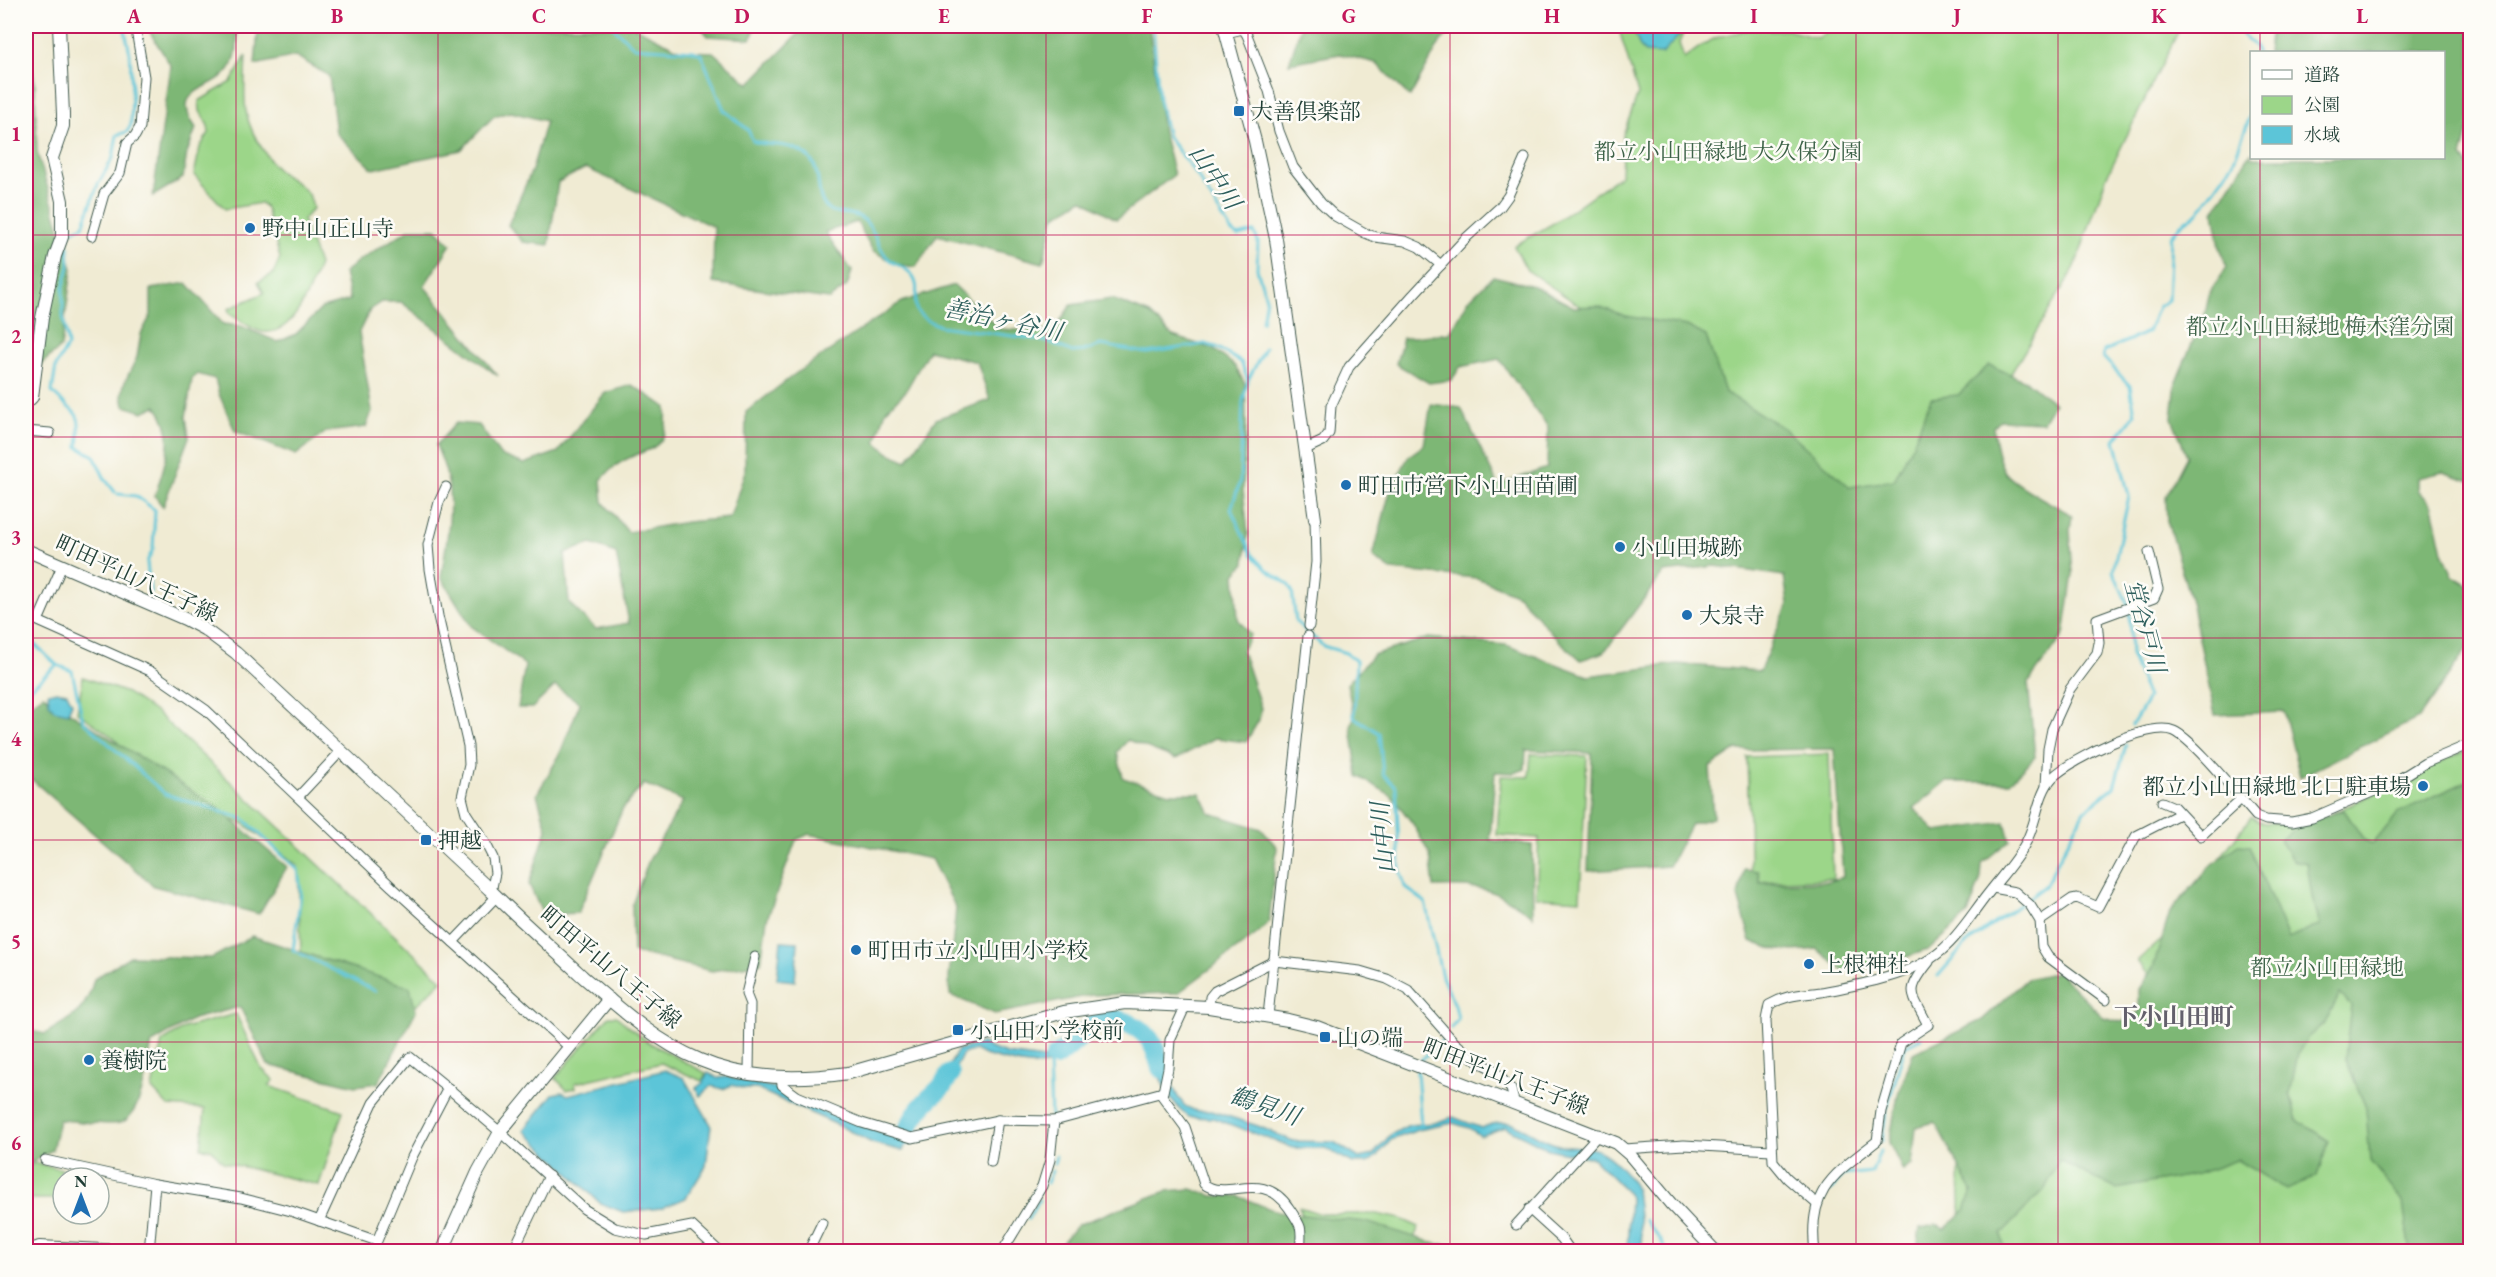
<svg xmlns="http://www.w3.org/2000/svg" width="2496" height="1277" font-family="'EB Garamond','Noto Serif JP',serif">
  <rect width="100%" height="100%" fill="#fdfcf7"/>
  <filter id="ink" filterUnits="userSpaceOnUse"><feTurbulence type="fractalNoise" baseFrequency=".0167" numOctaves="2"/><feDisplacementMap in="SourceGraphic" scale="12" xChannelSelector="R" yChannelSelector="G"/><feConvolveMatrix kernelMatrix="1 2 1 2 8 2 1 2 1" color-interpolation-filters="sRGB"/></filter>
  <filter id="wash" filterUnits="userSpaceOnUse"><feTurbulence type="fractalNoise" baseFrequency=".008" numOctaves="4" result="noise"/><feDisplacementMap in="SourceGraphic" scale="24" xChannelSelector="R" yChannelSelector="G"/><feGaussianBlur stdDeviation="1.35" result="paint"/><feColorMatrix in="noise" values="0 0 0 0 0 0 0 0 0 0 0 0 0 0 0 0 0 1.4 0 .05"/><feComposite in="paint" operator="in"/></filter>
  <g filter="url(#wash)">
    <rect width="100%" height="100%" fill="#f0ebd3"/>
    <g fill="#9cd689" stroke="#5e8a5e" stroke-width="1.5">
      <path d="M1618 26H1684L1685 29 1679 43 1684 59C1695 50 1708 40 1722 36 1735 33 1747 31 1760 26L1771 31 1787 30 1817 38 1824 34 1831 26H2181L2106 178 2075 267 1979 427 1871 512 1670 368 1527 270 1514 246 1552 224 1621 175 1623 135 1638 94Z"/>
      <path d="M246 56C244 98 240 119 266 154 269 159 272 165 277 169 292 183 310 185 313 208L303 220 319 265C310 288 295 335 263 332 253 331 239 319 230 314L228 309 264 293 258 282 273 274 280 258 266 208 261 203 225 209 194 175 200 147 209 133 208 126 200 111 199 101 231 82Z"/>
      <polygon points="83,677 127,693 157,713 442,980 411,1011 301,954 298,866 244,824 163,797 114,738 77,712"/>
      <polygon points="2470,748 2470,1251 1962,1251 1955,1069 2156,1064 2201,1038 2137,961 2184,919 2223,854 2251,817 2264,823 2314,822"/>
      <polygon points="1531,754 1587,756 1580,900 1536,897 1539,838 1497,835 1501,776 1529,777"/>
      <polygon points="1829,754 1833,879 1751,882 1747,757"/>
      <polygon points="236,1014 261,1068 274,1080 269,1086 343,1111 319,1185 223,1162 211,1149 201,1148 205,1109 168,1106 152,1089 162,1042 184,1028"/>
      <polygon points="609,1016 616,1016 648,1042 706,1073 702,1081 661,1063 575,1083 576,1088 567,1090 555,1078"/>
      <polygon points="34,1163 62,1169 54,1199 29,1199 26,1221 26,1170"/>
      <polygon points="1299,1207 1321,1214 1377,1214 1401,1219 1419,1227 1408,1251 1307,1225"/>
    </g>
    <g fill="#7db775" stroke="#4e7a54" stroke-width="1.5" fill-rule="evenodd">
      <path d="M146 26H237C237 42 239 57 228 71 212 91 168 88 196 128L187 153 183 178 153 196 171 66Z"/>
      <polygon points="248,26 633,26 682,51 713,52 749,84 806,26 1149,26 1163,132 1174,175 1116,219 1082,199 1054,217 1043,263 937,235 916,267 899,265 873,251 857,222 825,232 852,271 847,286 829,299 713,283 714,227 586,168 558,182 549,245 523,242 508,225 532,170 546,121 511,112 494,116 461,150 373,169 336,133 329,76 296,56 255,65 258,29"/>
      <polygon points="700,26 756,26 751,39 708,36"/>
      <polygon points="1301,26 1457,26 1441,41 1410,97 1376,63 1340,54 1289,63"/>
      <polygon points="2271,26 2470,26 2470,124 2462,157 2470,169 2470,481 2443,472 2418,478 2418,490 2433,506 2443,552 2453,576 2470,586 2470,645 2419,718 2300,777 2284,712 2215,715 2192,605 2167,521 2166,497 2187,456 2172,418 2176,382 2195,336 2203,324 2210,291 2227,267 2220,247 2214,211 2251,153 2252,158 2444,158 2444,52 2268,52"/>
      <polygon points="26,40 35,83 37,152 72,269 61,347 26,377"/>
      <path d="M410 229H436L451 244 424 286 498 376 401 302H382L370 310 359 332 372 411 366 427 326 432 296 455 235 431 219 394 215 379 198 374 192 379 186 417 189 437 163 507 155 496C164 464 179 436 156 406L143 412 124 406 122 395 124 384 137 357 141 334 151 315V289L187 283 223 324 241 326 278 342 296 334 322 308 350 300 344 273 359 260Z"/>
      <path d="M1493 276 1534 286 1574 307 1598 306 1626 316 1687 326 1706 336 1725 392 1785 429 1850 487 1894 480 1913 444 1931 398 1958 395 1989 365 2028 382 2054 403 2043 422 2000 420 1993 427C1995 441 1997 459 2005 472 2013 484 2057 507 2072 515L2070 530 2073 574 2064 635 2028 683 2035 757 2010 782H1946L1914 808 1936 832 2005 822 2010 840 1982 863 1981 878 1968 914 1930 949 1883 965 1843 971 1817 949C1792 952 1774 952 1751 941L1738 896 1744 869 1758 871 1760 883 1828 882 1843 877 1834 749 1736 750 1710 767 1713 818 1691 824 1669 866 1588 871 1592 753 1526 750 1525 769 1515 773 1495 772 1490 840 1532 845 1533 916C1493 887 1483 886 1434 887L1430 855 1413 824 1391 795 1358 776 1351 727 1354 717 1347 684 1373 655 1428 638 1506 645 1588 676 1677 664 1760 671 1788 604 1784 576 1715 566 1664 572 1604 652 1581 660 1558 640 1518 595 1477 578 1391 570 1373 557 1390 491 1409 456 1424 445 1431 404 1461 408 1498 485 1547 468 1548 427 1499 359 1460 367 1452 380 1429 383 1396 364 1403 338 1450 333 1468 301Z"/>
      <path d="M954 285 1000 329 1053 332 1071 305 1112 299 1150 314 1173 336 1213 349 1235 366 1245 384 1246 424 1243 490 1248 533 1245 563 1235 574 1238 619 1250 635 1242 651 1261 708 1259 720 1246 742 1215 738 1176 759 1128 740 1117 752 1123 778 1169 793H1200L1210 813 1261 829 1277 847 1269 922 1258 933 1178 993 1092 995 995 1014 950 995 949 978 956 908 931 859 809 834 796 840 767 919 761 963 712 971 633 952 632 905 649 860 683 801 644 784 623 808 578 913 543 915 529 884 547 829 537 794 559 756 580 703 555 686 532 708H518L525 665 471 626 441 577C446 545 454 509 447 477 445 466 440 455 436 445L456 423 479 425 500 455 524 464 558 452 605 393 632 385 666 407C670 460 644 443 614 467 609 471 605 476 601 480L603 502 628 532 687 522 730 518 745 471 746 412 795 374 902 302ZM929 350 977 362 990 400 936 419 907 461 889 453 876 442 886 410 905 392ZM591 544 616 553 629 623 596 629 569 603 565 553Z"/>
      <polygon points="43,695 218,808 287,867 259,914 154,886 31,779 26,782 26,708"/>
      <polygon points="2470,780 2470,1251 2411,1251 2409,1247 2403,1202 2370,1161 2366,1108 2345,1058 2351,1005 2340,994 2324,1025 2308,1037 2298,1053 2290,1094 2297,1120 2329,1141 2317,1176 2287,1190 2237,1160 2198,1174 2116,1189 2059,1160 2045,1189 2001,1234 2005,1251 1923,1251 1918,1242 1920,1228 1936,1225 1945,1229 1965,1210 1972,1191 1935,1122 1916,1127 1912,1164 1903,1171 1889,1143 1898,1095 1913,1053 1982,1020 2027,979 2058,972 2103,1017 2122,1022 2139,1012 2139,989 2153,968 2170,912 2212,864 2239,845 2249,846 2288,939 2320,925 2312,897 2307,863 2292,860 2280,840 2302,823 2344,810 2364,840 2373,844 2399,812"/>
      <path d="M252 936 410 987 416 1011 378 1083 355 1086 268 1065 240 1007 193 1019 152 1043C147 1063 143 1116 120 1123 109 1126 72 1120 59 1120L52 1150 26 1166V1030L45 1034C73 1016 86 1013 94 979L130 956 212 958Z"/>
      <polygon points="1191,1189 1213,1196 1238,1196 1278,1212 1366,1222 1437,1244 1491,1247 1501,1251 1054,1252 1077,1225 1166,1191"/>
    </g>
    <g fill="#5cc5d8" stroke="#3e8186" stroke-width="1.5">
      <polygon points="1632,26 1678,26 1681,29 1680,35 1662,54 1646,53 1640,47"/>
      <polygon points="56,691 67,693 72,703 68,713 54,710 49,703 48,693"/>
      <polygon points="781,941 798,942 795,981 777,979"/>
      <path d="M1127 1014 1143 1022 1155 1038 1163 1064 1178 1097 1185 1106 1196 1111H1212L1258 1126 1293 1141 1334 1142 1359 1158 1373 1155 1390 1135 1409 1125 1434 1123 1453 1117 1481 1128C1516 1113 1523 1133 1555 1144 1568 1148 1583 1145 1597 1150 1612 1156 1629 1175 1636 1189L1643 1252 1627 1251 1630 1198 1628 1193 1593 1158 1548 1149 1505 1127 1481 1136 1469 1128 1453 1123 1418 1130 1391 1140 1377 1156 1367 1163H1353L1325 1148H1293L1213 1118 1189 1117C1171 1103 1161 1085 1156 1063 1153 1049 1153 1037 1140 1027 1107 1000 1079 1055 1051 1064 1034 1070 1001 1059 984 1055L975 1050 963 1054 943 1090 932 1097 919 1109 903 1151 872 1143 842 1127 757 1089H745L732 1085 723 1089 711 1086 700 1096 696 1088 704 1082 703 1081 708 1073 718 1078 726 1077 776 1088 799 1103 900 1139 905 1131 910 1115 917 1104 936 1089 958 1050 983 1043 990 1048 1006 1054 1044 1059 1069 1047 1093 1026 1110 1015Z"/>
      <polygon points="665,1070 684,1078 711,1125 706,1166 686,1198 662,1208 623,1212 600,1203 524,1130 553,1094 562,1092 568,1095"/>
    </g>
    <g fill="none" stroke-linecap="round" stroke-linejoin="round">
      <g stroke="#5cc5d8" stroke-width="3">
        <path d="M612 26 634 47 693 51 701 54 724 110 748 130 753 141C766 146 780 143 793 148 830 161 810 193 828 209 836 216 853 211 863 219 876 229 877 250 891 261 897 265 905 267 910 273 930 296 894 308 940 326L1035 339 1052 343 1072 352 1084 351 1101 345 1147 353 1205 344 1216 347 1241 362 1248 380"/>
        <polyline points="1153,26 1159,100 1168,137 1196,174 1231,231 1238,236 1254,232 1258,241 1257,269 1266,298 1262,322"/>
        <polyline points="2233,26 2256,47 2257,52"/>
        <polyline points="73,231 83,226 98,184 113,158 117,135 127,132 131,125 132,93 130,53 124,26"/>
        <path d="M68 245 69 266 63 289V316L68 345 56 366 52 392C77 418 82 407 78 447L94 456 105 479 115 492"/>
        <polyline points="1265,348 1248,380 1243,401 1240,482 1231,509 1252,554 1267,570 1288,584 1292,591 1296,622 1323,646 1346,653 1356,661 1354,717 1379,733 1383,774 1396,787 1400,870 1405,887 1425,902 1442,977 1455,1005 1458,1019 1451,1028"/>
        <polyline points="118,494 136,496 155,510 153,549 147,562 150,592"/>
        <polyline points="26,637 57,665 72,671 83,721 165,794 244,819 298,870 301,893 293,950 375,991"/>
        <polyline points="26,692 57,665"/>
        <polyline points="2132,725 2148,698 2131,655 2129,607 2113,571 2129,496 2115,440 2135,414 2130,386 2103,357 2104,351 2148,332 2158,307 2168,300 2171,237 2181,224 2198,213 2233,163 2252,111"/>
        <polyline points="1938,976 1966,944 2045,886 2084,811 2114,787 2126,745"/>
        <polyline points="1421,1060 1444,1039"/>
        <polyline points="1049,1061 1051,1116"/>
        <polyline points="1417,1071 1421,1126"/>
        <polyline points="1882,1141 1886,1112 1905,1046 1921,1038"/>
        <polyline points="1054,1164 1056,1156"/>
        <polyline points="1047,1183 1052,1171"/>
        <polyline points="1831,1190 1842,1175 1872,1172 1880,1151"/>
        <polyline points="1028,1219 1039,1200"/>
        <polyline points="1645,1220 1660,1239 1667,1252"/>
      </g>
      <g stroke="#5cc5d8" stroke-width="20">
        <path d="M1055 1057C1071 1048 1083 1031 1099 1021 1105 1017 1115 1018 1122 1021 1148 1030 1154 1042 1161 1068"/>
        <path d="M905 1136C910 1124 916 1112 925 1103 937 1090 941 1091 950 1074"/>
      </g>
    </g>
  </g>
  <g filter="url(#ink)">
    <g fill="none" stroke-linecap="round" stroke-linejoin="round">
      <g stroke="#3e574c" stroke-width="11">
        <g id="street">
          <polyline points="1226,33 1243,29 1247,35 1269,91 1279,131 1293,167 1321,203 1335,216 1365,233 1375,237 1405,241 1419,247 1441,265"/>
          <polyline points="92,236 104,194 120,173 127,143 135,136 140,127 144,77 137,36"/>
          <polyline points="26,431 50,433"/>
          <polyline points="1306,449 1323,441 1329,433 1331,406 1349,367 1413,295 1466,238 1500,207 1508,196 1525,158"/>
          <polyline points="446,487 439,502 428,545 430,569 438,616 468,746 469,765 462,797 466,813 485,842 493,858 495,873 491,892"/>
          <polyline points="62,566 38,621 150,671 206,710 392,887 569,1047"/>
          <polyline points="1309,626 1316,562 1315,519"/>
          <polyline points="2046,785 2048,749 2052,729 2070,689 2097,653 2099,643 2097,619 2154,598 2158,589 2149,552"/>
          <polyline points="298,797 341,751"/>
          <polyline points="2162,802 2174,807 2201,836 2241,799"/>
          <polyline points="1993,888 2015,892 2030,905 2040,921 2042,947 2048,957 2106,1000"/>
          <polyline points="2040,921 2072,899 2077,898 2098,907 2136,836 2179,814"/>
          <polyline points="453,942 496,897"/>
          <polyline points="1209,1007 1210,997 1215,991 1274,961 1360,971 1387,979 1408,990 1455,1043 1478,1062 1493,1069 1511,1089 1514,1101"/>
          <polyline points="1268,1016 1308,636"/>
          <polyline points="749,1073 750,1004 746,994 755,957"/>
          <polyline points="781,1077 782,1085 797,1096 862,1123 912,1138 998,1120 1054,1121 1163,1092 1168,1068 1170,1040 1186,1005"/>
          <path d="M1160 1093 1185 1127 1204 1184C1227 1202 1262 1168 1289 1208 1303 1228 1302 1228 1300 1252"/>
          <polyline points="1624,1149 1684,1145 1771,1150"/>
          <polyline points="45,1160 155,1184 241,1198 291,1211 377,1241 412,1157 448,1088 500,1132 584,1209 615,1228 646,1235 692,1226 720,1252"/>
          <polyline points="991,1162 998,1120"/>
          <path d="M1817 1204 1787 1178 1773 1161 1766 1020 1769 1005C1788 994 1800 995 1821 992 1858 985 1912 976 1941 951 1959 936 1972 914 1987 895 2000 878 2015 862 2025 844 2037 824 2037 794 2053 777 2072 759 2149 720 2174 731 2194 740 2238 796 2256 816L2266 820 2292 822 2312 818 2393 783 2425 763 2470 744"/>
          <polyline points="1529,1209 1562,1239 1571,1252"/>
          <polyline points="319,1221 373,1103 410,1057 448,1088"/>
          <polyline points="1516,1225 1599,1134"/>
          <polyline points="26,1247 39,1247"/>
          <polyline points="149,1252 155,1184"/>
          <polyline points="532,1252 516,1245 549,1176"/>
          <polyline points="808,1252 822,1223"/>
          <polyline points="1002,1252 1042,1186 1050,1160 1054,1121"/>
          <path d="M1815 1252C1807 1190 1833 1175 1877 1141L1881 1111 1901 1043 1928 1025C1912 993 1904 993 1929 962"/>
        </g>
      </g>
      <g stroke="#3e574c" stroke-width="14">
        <g id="secondary">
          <polyline points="1224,26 1255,141 1276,239 1315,519"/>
          <polyline points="26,403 32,397 42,318 55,256 62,237 62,201 52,158 63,126 63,114 59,26"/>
          <path d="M26 550 185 619 204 629 236 653C320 732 405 810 489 889 519 919 551 947 582 976 619 1008 655 1041 700 1060 746 1080 800 1080 848 1073L1064 1012 1125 1003 1209 1007 1288 1020 1317 1027 1616 1143 1630 1155 1671 1204 1716 1252"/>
          <polyline points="39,1247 146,1252"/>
          <polyline points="442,1252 478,1172 500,1132 609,999"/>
        </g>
      </g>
      <use href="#street" stroke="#fff" stroke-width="9"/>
      <use href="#secondary" stroke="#fff" stroke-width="12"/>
    </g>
  </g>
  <path fill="none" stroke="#c2185b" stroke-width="1.5" stroke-opacity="0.55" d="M236 26V1252M438 26V1252M640 26V1252M843 26V1252M1046 26V1252M1248 26V1252M1450 26V1252M1653 26V1252M1856 26V1252M2058 26V1252M2260 26V52M2260 158V1252M26 235H2470M26 437H2470M26 638H2470M26 840H2470M26 1042H2470"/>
  <g fill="#1f6fb2" stroke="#fdfcf7" stroke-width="2">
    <rect x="1233" y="105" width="12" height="12" rx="3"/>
    <circle cx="250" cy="228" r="6"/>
    <circle cx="1346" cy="485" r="6"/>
    <circle cx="1620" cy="547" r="6"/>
    <circle cx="1687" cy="615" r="6"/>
    <circle cx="2423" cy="786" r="6"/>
    <rect x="420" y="834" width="12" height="12" rx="3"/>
    <circle cx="856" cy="950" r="6"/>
    <circle cx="1809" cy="964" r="6"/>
    <rect x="952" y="1024" width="12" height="12" rx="3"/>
    <rect x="1319" y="1031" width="12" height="12" rx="3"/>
    <circle cx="89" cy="1060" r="6"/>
  </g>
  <g text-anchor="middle" stroke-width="5" stroke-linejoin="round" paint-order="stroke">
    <g font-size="22" fill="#1f3d34" stroke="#fdfcf7" text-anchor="start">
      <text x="1251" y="119">大善倶楽部</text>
      <text x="262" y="236">野中山正山寺</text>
      <text x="1358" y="493">町田市営下小山田苗圃</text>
      <text x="1632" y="555">小山田城跡</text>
      <text x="1699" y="623">大泉寺</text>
      <text x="2411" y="794" text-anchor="end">都立小山田緑地 北口駐車場</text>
      <text x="438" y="848">押越</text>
      <text x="868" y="958">町田市立小山田小学校</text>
      <text x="1821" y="972">上根神社</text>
      <text x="970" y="1038">小山田小学校前</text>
      <text x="1337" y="1045">山の端</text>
      <text x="101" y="1068">養樹院</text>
    </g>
    <g font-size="22" fill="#3e6349" stroke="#fdfcf7">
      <text x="1728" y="159">都立小山田緑地 大久保分園</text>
      <text x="2320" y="334">都立小山田緑地 梅木窪分園</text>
      <text x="2327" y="975">都立小山田緑地</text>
    </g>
    <g font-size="22" fill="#1f3d34" stroke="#fdfcf7">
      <text transform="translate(137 578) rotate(25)" y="8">町田平山八王子線</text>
      <text transform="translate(611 967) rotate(40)" y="8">町田平山八王子線</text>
      <text transform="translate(1506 1076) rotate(21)" y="8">町田平山八王子線</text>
    </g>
    <g font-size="24" font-style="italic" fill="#2e5f5d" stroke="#fdfcf7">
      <text transform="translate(1215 177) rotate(56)" y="8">山中川</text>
      <text transform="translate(1003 320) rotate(12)" y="8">善治ヶ谷川</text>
      <text transform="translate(2145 626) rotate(75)" y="8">堂谷戸川</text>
      <text transform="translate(1383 838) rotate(-95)" y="8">山中川</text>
      <text transform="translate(1265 1106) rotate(19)" y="8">鶴見川</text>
    </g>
    <g font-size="24" font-weight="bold" fill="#64616d" stroke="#fdfcf7">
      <text x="2174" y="1025">下小山田町</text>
    </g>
  </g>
  <rect width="2496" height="1277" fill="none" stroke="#fdfcf7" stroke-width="66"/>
  <rect x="2250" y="51" width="195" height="108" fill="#fdfcf7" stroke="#a4b0a9" stroke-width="1.5"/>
  <rect x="2262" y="70" width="30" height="9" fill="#ffffff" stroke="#a4b0a9" stroke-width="1.5"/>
  <text x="2304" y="81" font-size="18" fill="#1f3d34">道路</text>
  <rect x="2262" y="96" width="30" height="18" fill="#9cd689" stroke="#a4b0a9" stroke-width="1.5"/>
  <text x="2304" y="111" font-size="18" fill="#1f3d34">公園</text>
  <rect x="2262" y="126" width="30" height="18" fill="#5cc5d8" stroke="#a4b0a9" stroke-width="1.5"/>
  <text x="2304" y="141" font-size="18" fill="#1f3d34">水域</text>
  <g transform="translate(81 1196)"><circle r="28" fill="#fdfcf7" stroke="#a4b0a9" stroke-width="1.5"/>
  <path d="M0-4.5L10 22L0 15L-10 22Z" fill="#1f6fb2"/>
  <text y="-9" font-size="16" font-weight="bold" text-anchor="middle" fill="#1f3d34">N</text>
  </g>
  <rect x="33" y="33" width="2430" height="1211" fill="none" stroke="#c2185b" stroke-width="2"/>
  <g font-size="20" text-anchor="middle" font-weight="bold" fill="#c2185b">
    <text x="134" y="23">A</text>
    <text x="337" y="23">B</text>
    <text x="539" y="23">C</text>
    <text x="742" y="23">D</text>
    <text x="944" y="23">E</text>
    <text x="1147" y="23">F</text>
    <text x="1349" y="23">G</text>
    <text x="1552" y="23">H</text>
    <text x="1754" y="23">I</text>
    <text x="1957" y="23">J</text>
    <text x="2159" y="23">K</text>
    <text x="2362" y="23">L</text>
    <text x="16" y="141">1</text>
    <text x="16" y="343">2</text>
    <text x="16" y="544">3</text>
    <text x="16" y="746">4</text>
    <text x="16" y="948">5</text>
    <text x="16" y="1150">6</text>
  </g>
</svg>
